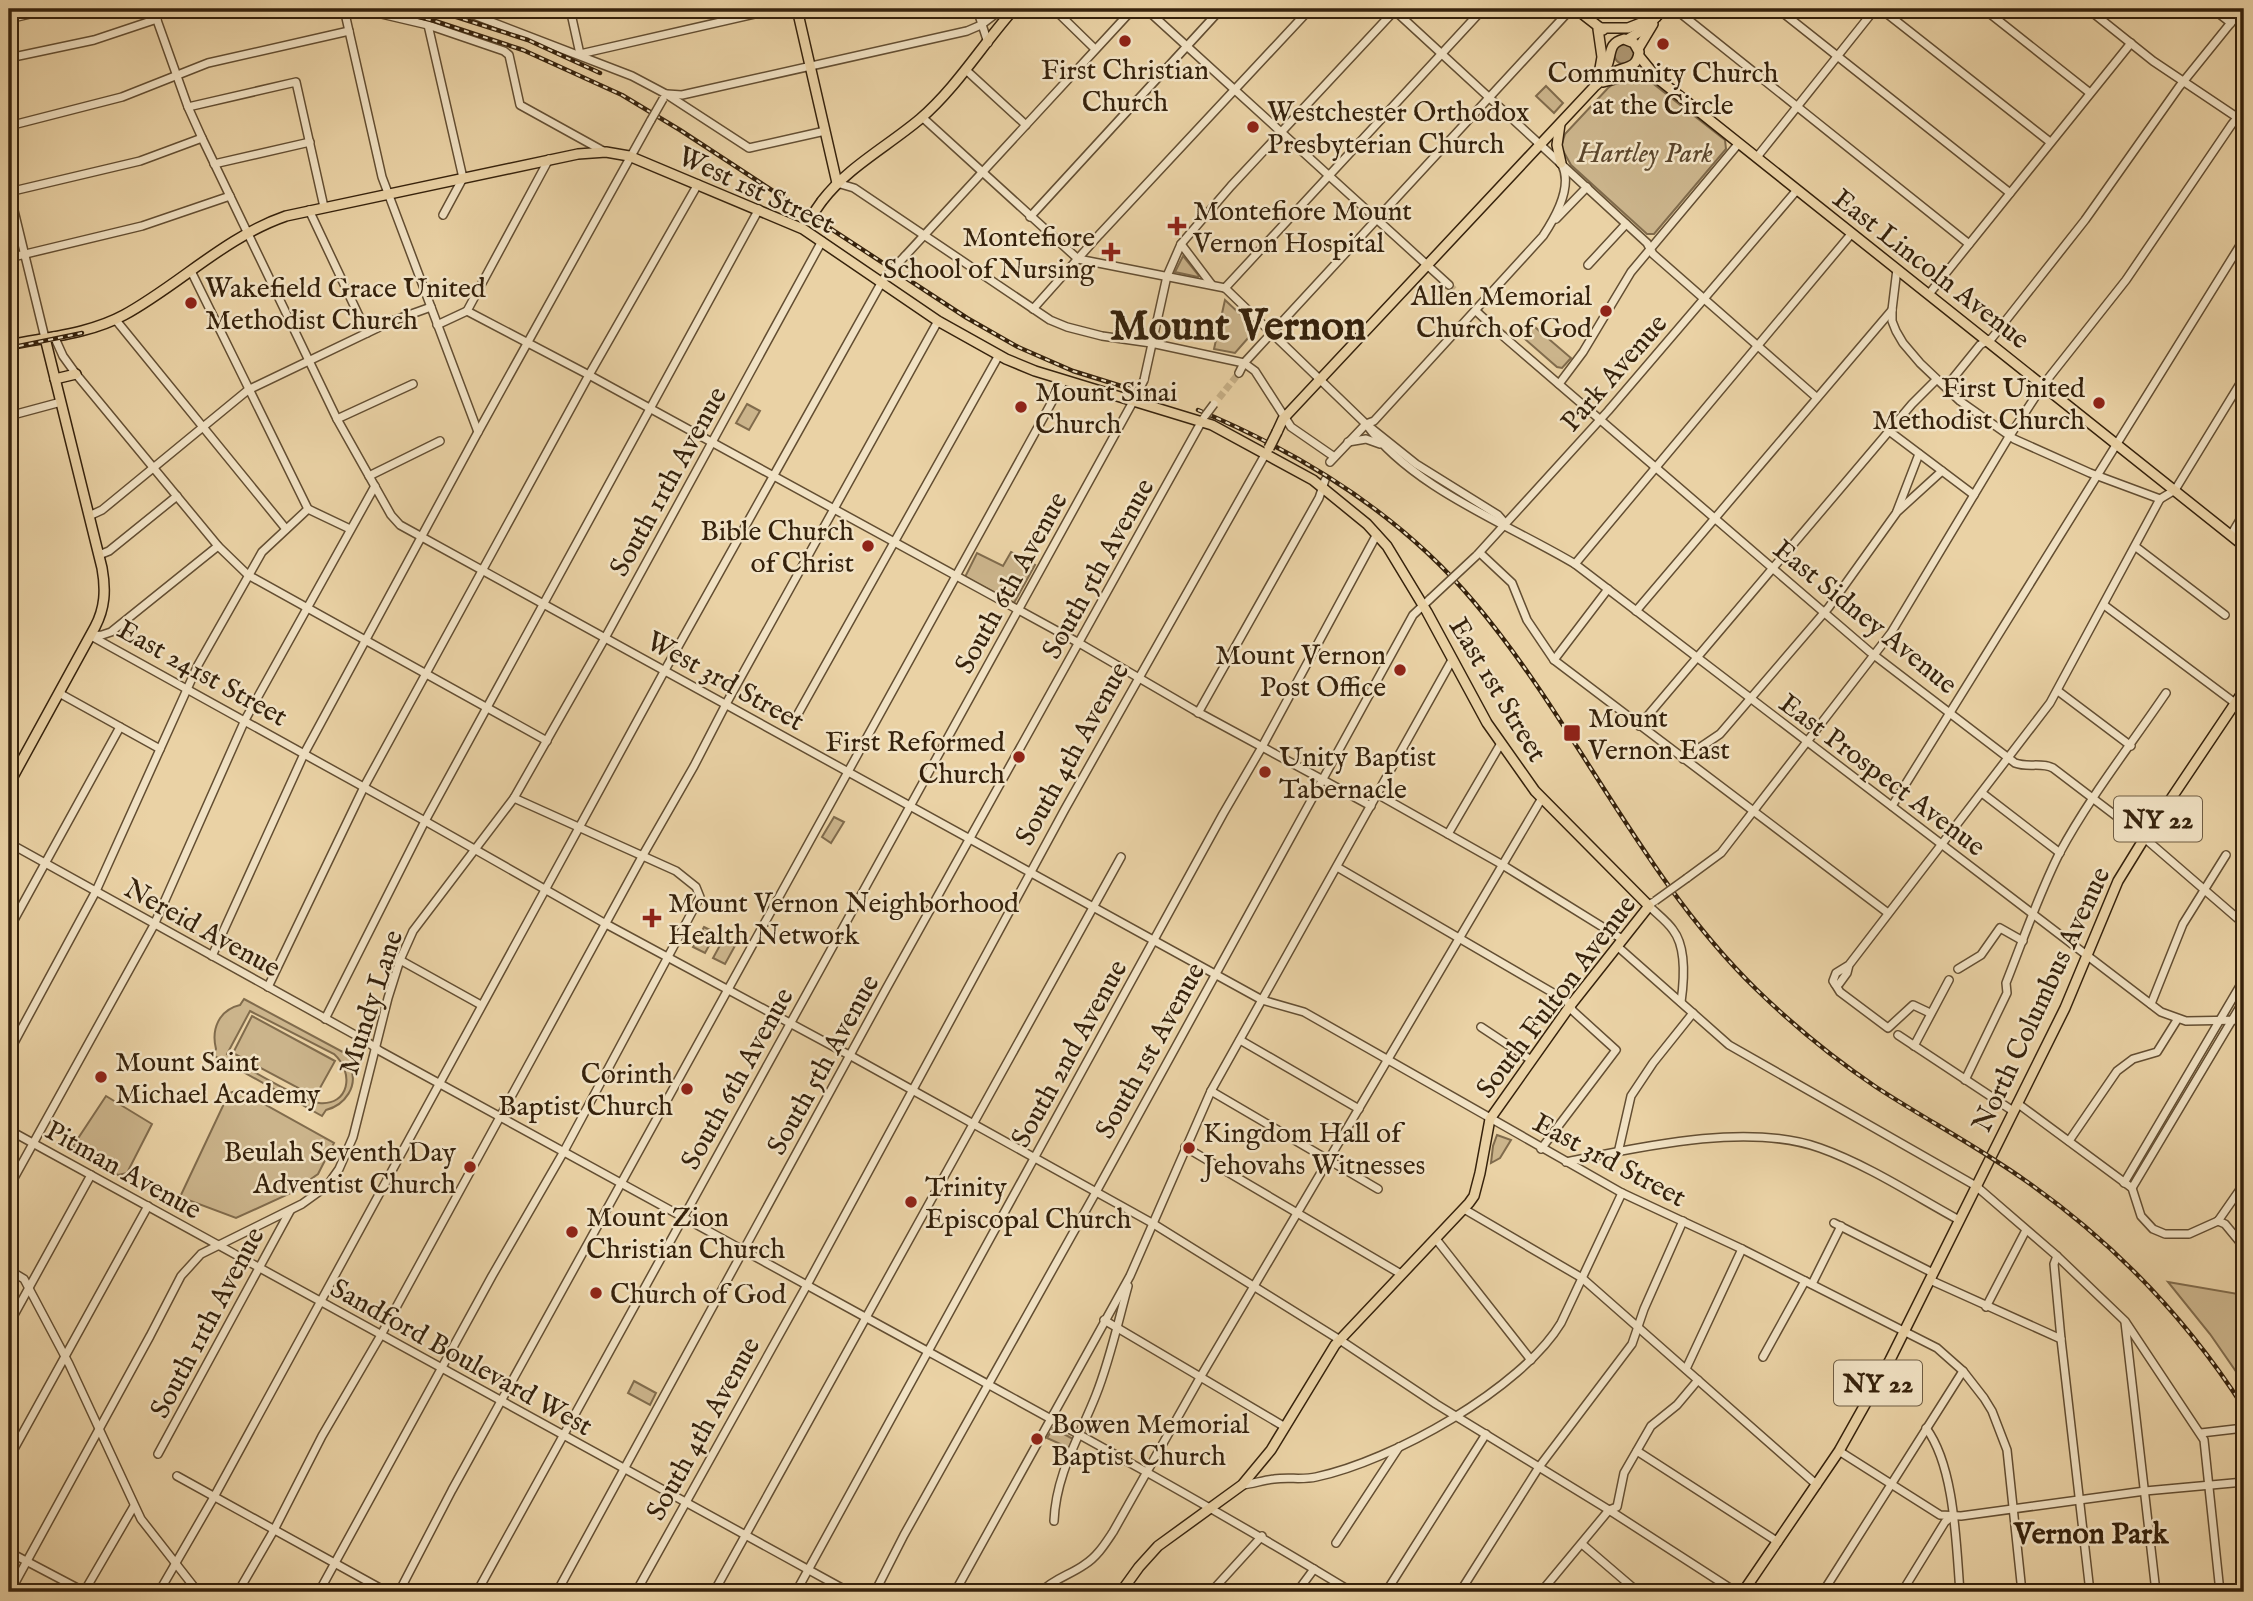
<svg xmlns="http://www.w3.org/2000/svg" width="2253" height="1601" font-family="'IM FELL English',serif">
  <rect width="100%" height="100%" fill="#ead2a5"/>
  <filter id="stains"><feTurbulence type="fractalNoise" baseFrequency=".00286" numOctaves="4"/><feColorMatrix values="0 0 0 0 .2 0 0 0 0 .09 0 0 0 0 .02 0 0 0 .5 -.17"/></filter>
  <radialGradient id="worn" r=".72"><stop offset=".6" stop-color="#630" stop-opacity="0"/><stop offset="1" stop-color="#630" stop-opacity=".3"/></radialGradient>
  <g fill="#cbb48b" stroke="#806b4c" stroke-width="2" fill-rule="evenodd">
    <polygon points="1635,78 1651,82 1725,140 1726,149 1654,234 1647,234 1571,165 1561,147 1565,134 1608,88 1616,82"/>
    <polygon points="1546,86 1563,103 1554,113 1536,96"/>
    <polygon points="1183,256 1199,276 1198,277 1175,272"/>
    <polygon points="1225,300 1256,329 1235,353 1214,349"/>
    <polygon points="1529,322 1571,358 1562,368 1557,367 1518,333"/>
    <polygon points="747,404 760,411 749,430 736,423"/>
    <polygon points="1011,552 1035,565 1014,603 965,577 977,553 1003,566"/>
    <polygon points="834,817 844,822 831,843 822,837"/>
    <polygon points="704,927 716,933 705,953 693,947"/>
    <polygon points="724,938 736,944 725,964 713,958"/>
    <path d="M244 999 354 1058 350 1066C359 1086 345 1105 326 1110L322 1116 213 1055 216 1049C211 1029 219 1010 240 1005ZM250 1011 334 1054C355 1073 349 1106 319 1103 306 1102 237 1064 227 1054Z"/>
    <polygon points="252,1016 335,1061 315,1097 233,1053"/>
    <polygon points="239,1090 334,1143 318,1174 291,1193 236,1218 180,1197 229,1093"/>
    <polygon points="106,1096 152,1124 127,1173 118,1175 73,1146"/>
    <polygon points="1497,1135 1511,1140 1500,1158 1491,1163 1493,1146"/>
    <polygon points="2168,1282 2244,1295 2244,1383 2210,1334"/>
    <polygon points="634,1381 656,1393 650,1405 628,1393"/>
    <polygon points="1053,1428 1073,1439 1069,1448 1047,1438"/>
  </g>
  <circle fill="#ad9671" stroke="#7d6849" stroke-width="2" cx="1624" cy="54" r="10"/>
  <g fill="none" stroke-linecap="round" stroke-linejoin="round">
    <g stroke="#c6af86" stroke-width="7" stroke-dasharray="7 3.5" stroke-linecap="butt">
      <polyline points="1449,285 1476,311"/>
      <polyline points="1219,398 1239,373"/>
    </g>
    <g stroke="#634e32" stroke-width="10">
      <g id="minor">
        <polyline points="153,9 188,107 202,138 337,419 391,515 400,525 1262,1000 1304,1012 1622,1193 1742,1249 1937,1348 1963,1371 1984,1398 1992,1411 2007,1450 2022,1592"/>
        <polyline points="344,9 382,177 478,432"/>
        <polyline points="360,9 428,25 504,51 509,55 520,105 605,152"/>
        <polyline points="458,9 632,76 666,94 749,148 825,131"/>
        <polyline points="570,9 580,54"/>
        <polyline points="977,9 988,43"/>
        <polyline points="1054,9 1095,49"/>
        <polyline points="1146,9 1449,285"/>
        <polyline points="1393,9 1647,243 1653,254 1816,397"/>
        <polyline points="1675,9 1969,244"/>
        <polyline points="1778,9 2010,193"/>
        <polyline points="1881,9 2050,142"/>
        <polyline points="1984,9 2090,93"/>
        <polyline points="2088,9 2153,61 2244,122"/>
        <polyline points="2213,9 2231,23"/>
        <polyline points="1587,18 1592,9"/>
        <polyline points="9,19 51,9"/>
        <polyline points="428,25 463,178 443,215"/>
        <polyline points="580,54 777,9"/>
        <polyline points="9,58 94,40 157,19"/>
        <polyline points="966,70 1026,125"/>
        <polyline points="667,94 682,95 967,31 981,25 1002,9"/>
        <polyline points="188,107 296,82 324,207"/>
        <polyline points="922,117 1078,259 1225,288"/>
        <polyline points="9,126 122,97 208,63 349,31"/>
        <polyline points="1757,157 1875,9"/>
        <polyline points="214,164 310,142"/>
        <polyline points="837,183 854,188 1050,320 1067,327 1102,336 1151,343 1244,363 1255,371 1291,427 1333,456"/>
        <polyline points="9,190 45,338"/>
        <polyline points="9,192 140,161 202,138"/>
        <polyline points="309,210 367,333"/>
        <polyline points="1030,217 1221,9"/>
        <polyline points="1556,219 1587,187"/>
        <polyline points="1181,244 1212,285"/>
        <polyline points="905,256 1133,9"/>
        <polyline points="9,258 142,226 230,196"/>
        <polyline points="1588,265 1626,224"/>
        <polyline points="1897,269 1892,310 1892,321 1896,331 1903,343 1920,363 1960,401 2014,439 2090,473 2160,499"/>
        <polyline points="191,271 308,509 350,529"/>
        <polyline points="1225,288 1483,9"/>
        <polyline points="1225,288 1366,424 1416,464 1498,515 1505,523"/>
        <polyline points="1929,294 2131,43"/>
        <polyline points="1033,309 1099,235 1310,9"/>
        <polyline points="467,311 549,159"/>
        <path d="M1476 311 1503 336 1870 652 2015 763C2028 768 2041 762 2053 768L2141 835 2244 924"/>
        <polyline points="115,319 286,529"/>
        <polyline points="437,325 467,311 589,375 1079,643 1194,710 1371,806"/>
        <polyline points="54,336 63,356 76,374 218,546 248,575 547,741"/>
        <polyline points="1239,373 1244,363 1571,9"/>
        <polyline points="1144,380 1167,276 1181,244 1231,186 1396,9"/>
        <polyline points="1559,384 1583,352 1631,272 1739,143"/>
        <polyline points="1946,387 1980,345 1992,338 2085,220 2179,87 2242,9"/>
        <polyline points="9,416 61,402"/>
        <polyline points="337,419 413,384"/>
        <path d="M1366 424C1412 488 1508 524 1575 564L2161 1012 2186 1021 2244 1020"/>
        <polyline points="1889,431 1974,495"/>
        <polyline points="1348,442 1366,439 1380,444"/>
        <path d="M1330 462 1366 424 1374 421 1543 236C1555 218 1573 187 1562 165"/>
        <polyline points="369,476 440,441"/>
        <polyline points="1897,511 1919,454"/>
        <polyline points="89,516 102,510 248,390 392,321 431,307"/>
        <polyline points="2231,535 2244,513"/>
        <polyline points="2136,547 2225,615"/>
        <polyline points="1480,553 1512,583 1527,620 1554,660 1888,913"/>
        <polyline points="99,555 109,551 177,496"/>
        <polyline points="1477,555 1608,411 1797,190"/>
        <polyline points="1575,564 1852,233"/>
        <polyline points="2104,605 2235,703"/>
        <polyline points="1636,611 1892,310"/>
        <polyline points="91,636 425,821 606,924 851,1056 1152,1223 1340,1340 1436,1404 1609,1510 1736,1592"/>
        <polyline points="91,636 102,635 111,632 218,546"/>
        <polyline points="1554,660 1608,589"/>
        <polyline points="9,690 10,690"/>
        <polyline points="2058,691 2131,746"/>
        <polyline points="59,693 160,749"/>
        <polyline points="1198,713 1319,498 1325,480"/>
        <polyline points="794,721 999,355"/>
        <polyline points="1639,726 1912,404 1936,380"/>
        <polyline points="1683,759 1720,734 1732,720 1829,607 1897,512 1942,471"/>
        <polyline points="1982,793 2060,853"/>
        <polyline points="1377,794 1501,864 1622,939"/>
        <polyline points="1892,806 2244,239"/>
        <polyline points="1448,834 1500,745"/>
        <path d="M9 843 366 1041 380 1051C541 1141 703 1229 865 1317 1029 1407 1193 1495 1352 1592"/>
        <polyline points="1337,867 1567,1001 1573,1011 1616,1050 1541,1149"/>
        <polyline points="1687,878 1721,853 1891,633 2007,440 2043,385 2126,280 2232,124 2244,110"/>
        <path d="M1652 903 1649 906C1657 914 1667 921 1673 930 1687 948 1684 981 1681 1002"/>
        <polyline points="9,929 120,727"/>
        <polyline points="1617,946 1729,1045 1976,1186 2057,1256 2125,1321 2204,1440 2220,1592"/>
        <polyline points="212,956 304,754 478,432 651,120"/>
        <polyline points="400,960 481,1005"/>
        <polyline points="1849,965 1847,973 1839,984 1835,984 1833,981 1836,973 1849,965 2050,703 2160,499 2175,490 2244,377"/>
        <polyline points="1958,969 1981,955 2000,928 2023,941"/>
        <polyline points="1835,984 1840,992 1888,1028 1913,1005 1930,1013"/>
        <polyline points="268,987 364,787 589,375 698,184"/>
        <polyline points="2151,1004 2183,924 2226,855"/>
        <polyline points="325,1019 425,821 759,209"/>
        <polyline points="1481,1027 1531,1060"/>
        <polyline points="1898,1035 2013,1111"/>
        <polyline points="1240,1040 1359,1109"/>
        <polyline points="1914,1046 1949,980"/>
        <polyline points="9,1052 96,891 198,665 262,552 308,509"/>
        <path d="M1965 1080 2007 993 2006 983C2023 940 2038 896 2059 854 2089 798 2130 746 2166 693"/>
        <polyline points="1211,1091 1378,1189"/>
        <polyline points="2017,1103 2132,1188 2141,1216 2153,1229 2165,1234 2189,1234 2218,1221"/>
        <polyline points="9,1130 849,1592"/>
        <polyline points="2069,1141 2117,1071 2133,1059 2157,1052 2177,1020"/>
        <polyline points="1185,1147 1401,1274"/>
        <polyline points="1618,1153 1631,1096 1653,1063 1693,1013"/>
        <path d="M1566 1162C1640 1147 1748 1122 1820 1148 1868 1165 1915 1196 1959 1220"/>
        <polyline points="2124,1183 2244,979"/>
        <polyline points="9,1187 154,925 245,720 375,486"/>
        <polyline points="2132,1188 2244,1000"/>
        <polyline points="1464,1209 1582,1278 1817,1485"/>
        <polyline points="2218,1221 2241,1188 2244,1164"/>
        <polyline points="2218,1221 2225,1224 2244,1247"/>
        <polyline points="1834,1223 1933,1273"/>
        <polyline points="1436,1239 1531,1360"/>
        <polyline points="2057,1256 2054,1264 2061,1339 2090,1592"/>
        <polyline points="9,1270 24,1279 69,1364 141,1519 198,1592"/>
        <polyline points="1930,1280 2061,1339"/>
        <polyline points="1812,1284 1841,1226"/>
        <polyline points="1986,1307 2026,1230"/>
        <polyline points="1104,1320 1285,1427"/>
        <polyline points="2125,1322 2156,1592"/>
        <polyline points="9,1324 91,1175"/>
        <polyline points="1763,1357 1805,1281"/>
        <polyline points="1686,1369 1742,1249"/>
        <path d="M1926 1428C1955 1467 1956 1544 1960 1592"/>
        <polyline points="2201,1433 2244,1428"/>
        <polyline points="1637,1451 1778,1542"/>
        <polyline points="1839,1451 1940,1515 1961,1516 2145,1491 2244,1482"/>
        <polyline points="158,1454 290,1211"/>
        <polyline points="9,1458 148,1206"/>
        <polyline points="177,1476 387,1592"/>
        <path d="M1242 1485C1253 1484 1263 1480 1274 1479 1288 1477 1303 1480 1316 1477 1392 1461 1521 1389 1561 1323L1622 1193"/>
        <path d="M1054 1521C1056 1474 1079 1438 1096 1395 1110 1360 1118 1322 1128 1286"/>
        <polyline points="1336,1543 1399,1447"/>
        <polyline points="1582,1544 1638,1592"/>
        <polyline points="9,1552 85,1592"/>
        <polyline points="10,1592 150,1336 181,1276 201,1254 302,1204 327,1186 339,1169 353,1137 388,998 400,960 413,931 514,798 605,638 822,241"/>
        <polyline points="84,1592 134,1506"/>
        <polyline points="159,1592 214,1497 665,670 884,278"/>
        <polyline points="238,1592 274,1530 322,1436 381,1335 643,855 694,766 726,704 938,321"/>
        <polyline points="319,1592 492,1276 563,1153 700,897 696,887 676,871 514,798"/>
        <polyline points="399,1592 452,1490 1064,380"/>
        <polyline points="477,1592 1135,398"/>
        <polyline points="557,1592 886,989 1203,419"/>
        <polyline points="636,1592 807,1285 1065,809 1266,453"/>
        <polyline points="714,1592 1121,857"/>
        <polyline points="796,1592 1223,814 1262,747 1377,534"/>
        <polyline points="875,1592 904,1535 1096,1192 1413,615 1430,599"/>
        <polyline points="955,1592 1130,1276 1211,1091 1452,660"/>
        <path d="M1041 1592C1053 1579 1070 1575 1084 1565 1097 1557 1105 1544 1113 1532L1201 1376 1542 798"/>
        <polyline points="1211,1592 1262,1536"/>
        <polyline points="1297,1592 1314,1569"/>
        <polyline points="1386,1592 1486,1434"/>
        <polyline points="1460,1592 1539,1467 1632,1344 1644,1309 1683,1221"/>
        <polyline points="1541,1592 1609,1510 1617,1507 1624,1473 1651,1426 1677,1405 1698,1380"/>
        <polyline points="1823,1592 1963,1371"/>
        <polyline points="1902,1592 1945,1522 1952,1516"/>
      </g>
    </g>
    <g stroke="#36220c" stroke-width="12">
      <g id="major">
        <polyline points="797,9 837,183"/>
        <polyline points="1576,9 1603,30"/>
        <polyline points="1599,28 1628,28 1656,17"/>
        <polyline points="1598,29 1602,57 1599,74"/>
        <polyline points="1628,39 1644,29 1664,9"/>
        <polyline points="1638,49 1653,24"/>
        <polyline points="1639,56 1657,78 2244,546"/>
        <polyline points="1603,82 1631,75 1653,77"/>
        <polyline points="1560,124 1557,145 1561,163"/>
        <path d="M822 201C848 167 888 146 920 119 957 87 982 45 1014 9"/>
        <path d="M9 345C47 337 89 334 124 315 179 285 225 237 286 216L578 154 606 152 629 156 803 229 938 321 1006 359 1035 371 1212 425 1313 480 1367 524 1387 546 1427 612 1487 723 1535 791 1649 906 1570 1006 1490 1119 1480 1173 1474 1196 1469 1203 1335 1345 1271 1450 1242 1485 1158 1546 1139 1567 1121 1592"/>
        <polyline points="55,379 76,374"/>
        <path d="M1277 432 1283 419 1595 86C1601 81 1606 75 1614 72 1626 66 1637 69 1639 52L1634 43 1624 39C1608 43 1612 53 1607 66 1604 73 1599 80 1595 86"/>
        <path d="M9 784 95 627C105 608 106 590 102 568L45 338"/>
        <polyline points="1743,1592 1839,1451 1890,1360 2065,1008 2118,881 2142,842 2244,690"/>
      </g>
    </g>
    <use href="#minor" stroke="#f1e2c4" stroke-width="7"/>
    <use href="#major" stroke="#ead2a5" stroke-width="9"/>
    <g stroke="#36220c" stroke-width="4.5">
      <g id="rail">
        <polyline points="387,9 435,21 523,50 622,95 680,130 967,318 1018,347 1073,371 1150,395"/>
        <polyline points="444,13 528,40 600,73"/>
        <polyline points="9,348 82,333"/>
        <path d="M1198 410C1303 454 1400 514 1474 602 1577 724 1641 877 1756 989 1793 1025 1833 1058 1876 1087 1925 1119 1978 1147 2026 1181 2113 1242 2187 1319 2244 1408"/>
      </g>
    </g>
    <use href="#rail" stroke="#f1e2c4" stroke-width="2" stroke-dasharray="5" stroke-linecap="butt"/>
    <g stroke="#634e32" stroke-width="10" stroke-linecap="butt">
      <g id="minor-bridge">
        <polyline points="651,120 663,99"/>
        <polyline points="886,276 905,256"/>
        <polyline points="1137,394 1144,380"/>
        <polyline points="1205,416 1214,404"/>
        <polyline points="1430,599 1476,556"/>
        <polyline points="1655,901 1687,878"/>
      </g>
    </g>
    <g stroke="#36220c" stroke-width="12" stroke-linecap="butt">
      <g id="major-bridge">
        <polyline points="808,221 822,201"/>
        <polyline points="1269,448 1277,432"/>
      </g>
    </g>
    <use href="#minor-bridge" stroke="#f1e2c4" stroke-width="7"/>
    <use href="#major-bridge" stroke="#ead2a5" stroke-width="9"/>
  </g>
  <g fill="#8f2418" stroke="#f1e2c4" stroke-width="2.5">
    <circle cx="1125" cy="41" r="7"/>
    <circle cx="1663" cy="44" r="7"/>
    <circle cx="1253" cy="127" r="7"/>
    <path d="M1173.5 215.5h7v7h7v7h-7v7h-7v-7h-7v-7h7z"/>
    <path d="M1107.5 241.5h7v7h7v7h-7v7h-7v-7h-7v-7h7z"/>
    <circle cx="191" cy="303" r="7"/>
    <circle cx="1606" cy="311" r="7"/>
    <circle cx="2099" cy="403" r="7"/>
    <circle cx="1021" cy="407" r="7"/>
    <circle cx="868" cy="546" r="7"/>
    <circle cx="1400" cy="670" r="7"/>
    <rect x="1563" y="724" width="18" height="18" rx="3.5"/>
    <circle cx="1019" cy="757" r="7"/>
    <circle cx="1265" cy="772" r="7"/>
    <path d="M648.5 907.5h7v7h7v7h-7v7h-7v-7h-7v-7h7z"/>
    <circle cx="101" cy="1077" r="7"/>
    <circle cx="687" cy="1089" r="7"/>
    <circle cx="1189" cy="1148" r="7"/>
    <circle cx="470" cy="1167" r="7"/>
    <circle cx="911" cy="1202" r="7"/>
    <circle cx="572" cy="1232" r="7"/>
    <circle cx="596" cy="1293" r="7"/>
    <circle cx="1037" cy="1439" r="7"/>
  </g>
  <g text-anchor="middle" stroke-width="5" stroke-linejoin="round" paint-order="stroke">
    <g fill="#f1e2c4" stroke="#6e5c43" stroke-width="2">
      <rect x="2114" y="796.5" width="88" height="45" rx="5"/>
      <rect x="1834" y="1360.5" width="88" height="45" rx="5"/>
    </g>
    <g font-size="26" font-weight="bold" fill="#36220c">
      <text x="2158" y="828">NY 22</text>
      <text x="1878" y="1392">NY 22</text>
    </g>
    <g font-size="28" fill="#36220c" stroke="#f1e2c4" text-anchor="start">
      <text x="1125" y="79" text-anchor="middle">First Christian<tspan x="1125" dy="32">Church</tspan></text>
      <text x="1663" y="82" text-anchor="middle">Community Church<tspan x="1663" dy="32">at the Circle</tspan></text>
      <text x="1267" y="121">Westchester Orthodox<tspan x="1267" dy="32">Presbyterian Church</tspan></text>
      <text x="1193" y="220">Montefiore Mount<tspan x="1193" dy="32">Vernon Hospital</tspan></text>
      <text x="1095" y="246" text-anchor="end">Montefiore<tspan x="1095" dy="32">School of Nursing</tspan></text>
      <text x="205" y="297">Wakefield Grace United<tspan x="205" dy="32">Methodist Church</tspan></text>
      <text x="1592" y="305" text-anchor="end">Allen Memorial<tspan x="1592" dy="32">Church of God</tspan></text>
      <text x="2085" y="397" text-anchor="end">First United<tspan x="2085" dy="32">Methodist Church</tspan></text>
      <text x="1035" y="401">Mount Sinai<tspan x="1035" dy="32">Church</tspan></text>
      <text x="854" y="540" text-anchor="end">Bible Church<tspan x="854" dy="32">of Christ</tspan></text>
      <text x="1386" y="664" text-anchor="end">Mount Vernon<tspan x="1386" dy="32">Post Office</tspan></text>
      <text x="1588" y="727">Mount<tspan x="1588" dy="32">Vernon East</tspan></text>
      <text x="1005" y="751" text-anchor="end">First Reformed<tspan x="1005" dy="32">Church</tspan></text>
      <text x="1279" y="766">Unity Baptist<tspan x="1279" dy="32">Tabernacle</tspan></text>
      <text x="668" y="912">Mount Vernon Neighborhood<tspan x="668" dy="32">Health Network</tspan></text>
      <text x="115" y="1071">Mount Saint<tspan x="115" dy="32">Michael Academy</tspan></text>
      <text x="673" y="1083" text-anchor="end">Corinth<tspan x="673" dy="32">Baptist Church</tspan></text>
      <text x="1203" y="1142">Kingdom Hall of<tspan x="1203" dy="32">Jehovahs Witnesses</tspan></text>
      <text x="456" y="1161" text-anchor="end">Beulah Seventh Day<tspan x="456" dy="32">Adventist Church</tspan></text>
      <text x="925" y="1196">Trinity<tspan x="925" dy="32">Episcopal Church</tspan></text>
      <text x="586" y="1226">Mount Zion<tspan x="586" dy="32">Christian Church</tspan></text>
      <text x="610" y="1303">Church of God</text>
      <text x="1051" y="1433">Bowen Memorial<tspan x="1051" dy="32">Baptist Church</tspan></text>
    </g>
    <g font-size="28" font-style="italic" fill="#5b462c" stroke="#f1e2c4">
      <text x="1645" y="162">Hartley Park</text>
    </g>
    <g font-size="28" fill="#36220c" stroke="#f1e2c4">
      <text transform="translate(757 189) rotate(25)" y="10">West 1st Street</text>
      <text transform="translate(1932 268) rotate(38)" y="10">East Lincoln Avenue</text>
      <text transform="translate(1613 372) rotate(-49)" y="10">Park Avenue</text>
      <text transform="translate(667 481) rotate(-61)" y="10">South 11th Avenue</text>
      <text transform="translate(1097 568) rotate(-61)" y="10">South 5th Avenue</text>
      <text transform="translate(1010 582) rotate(-61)" y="10">South 6th Avenue</text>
      <text transform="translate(1866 616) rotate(39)" y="10">East Sidney Avenue</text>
      <text transform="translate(203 672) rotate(29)" y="10">East 241st Street</text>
      <text transform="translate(726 680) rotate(29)" y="10">West 3rd Street</text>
      <text transform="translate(1499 689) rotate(59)" y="10">East 1st Street</text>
      <text transform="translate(1071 753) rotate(-61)" y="10">South 4th Avenue</text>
      <text transform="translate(1883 774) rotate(37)" y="10">East Prospect Avenue</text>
      <text transform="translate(203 927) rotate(29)" y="10">Nereid Avenue</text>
      <text transform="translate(1555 996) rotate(-53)" y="10">South Fulton Avenue</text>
      <text transform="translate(2040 999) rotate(-65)" y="10">North Columbus Avenue</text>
      <text transform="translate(370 1002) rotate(-72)" y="10">Mundy Lane</text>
      <text transform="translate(1149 1050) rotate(-61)" y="10">South 1st Avenue</text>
      <text transform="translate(1068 1053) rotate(-61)" y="10">South 2nd Avenue</text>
      <text transform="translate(822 1064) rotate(-61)" y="10">South 5th Avenue</text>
      <text transform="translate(736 1078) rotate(-61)" y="10">South 6th Avenue</text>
      <text transform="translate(1610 1159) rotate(28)" y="10">East 3rd Street</text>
      <text transform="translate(124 1169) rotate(29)" y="10">Pitman Avenue</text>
      <text transform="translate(206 1322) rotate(-62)" y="10">South 11th Avenue</text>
      <text transform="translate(462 1356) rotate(29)" y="10">Sandford Boulevard West</text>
      <text transform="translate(702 1428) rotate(-61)" y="10">South 4th Avenue</text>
    </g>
    <g font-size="30" font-weight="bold" fill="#36220c" stroke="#f1e2c4">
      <text x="2091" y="1543">Vernon Park</text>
    </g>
    <g font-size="42" font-weight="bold" fill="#36220c" stroke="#f1e2c4">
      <text x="1238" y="339">Mount Vernon</text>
    </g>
  </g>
  <rect width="2253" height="1601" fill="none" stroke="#ead2a5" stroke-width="35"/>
  <rect x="10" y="10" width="2232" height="1580" fill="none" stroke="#36220c" stroke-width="3.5"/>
  <rect x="18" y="18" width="2218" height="1566" fill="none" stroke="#36220c" stroke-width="2"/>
  <rect width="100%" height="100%" filter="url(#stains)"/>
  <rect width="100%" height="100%" fill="url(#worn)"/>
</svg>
